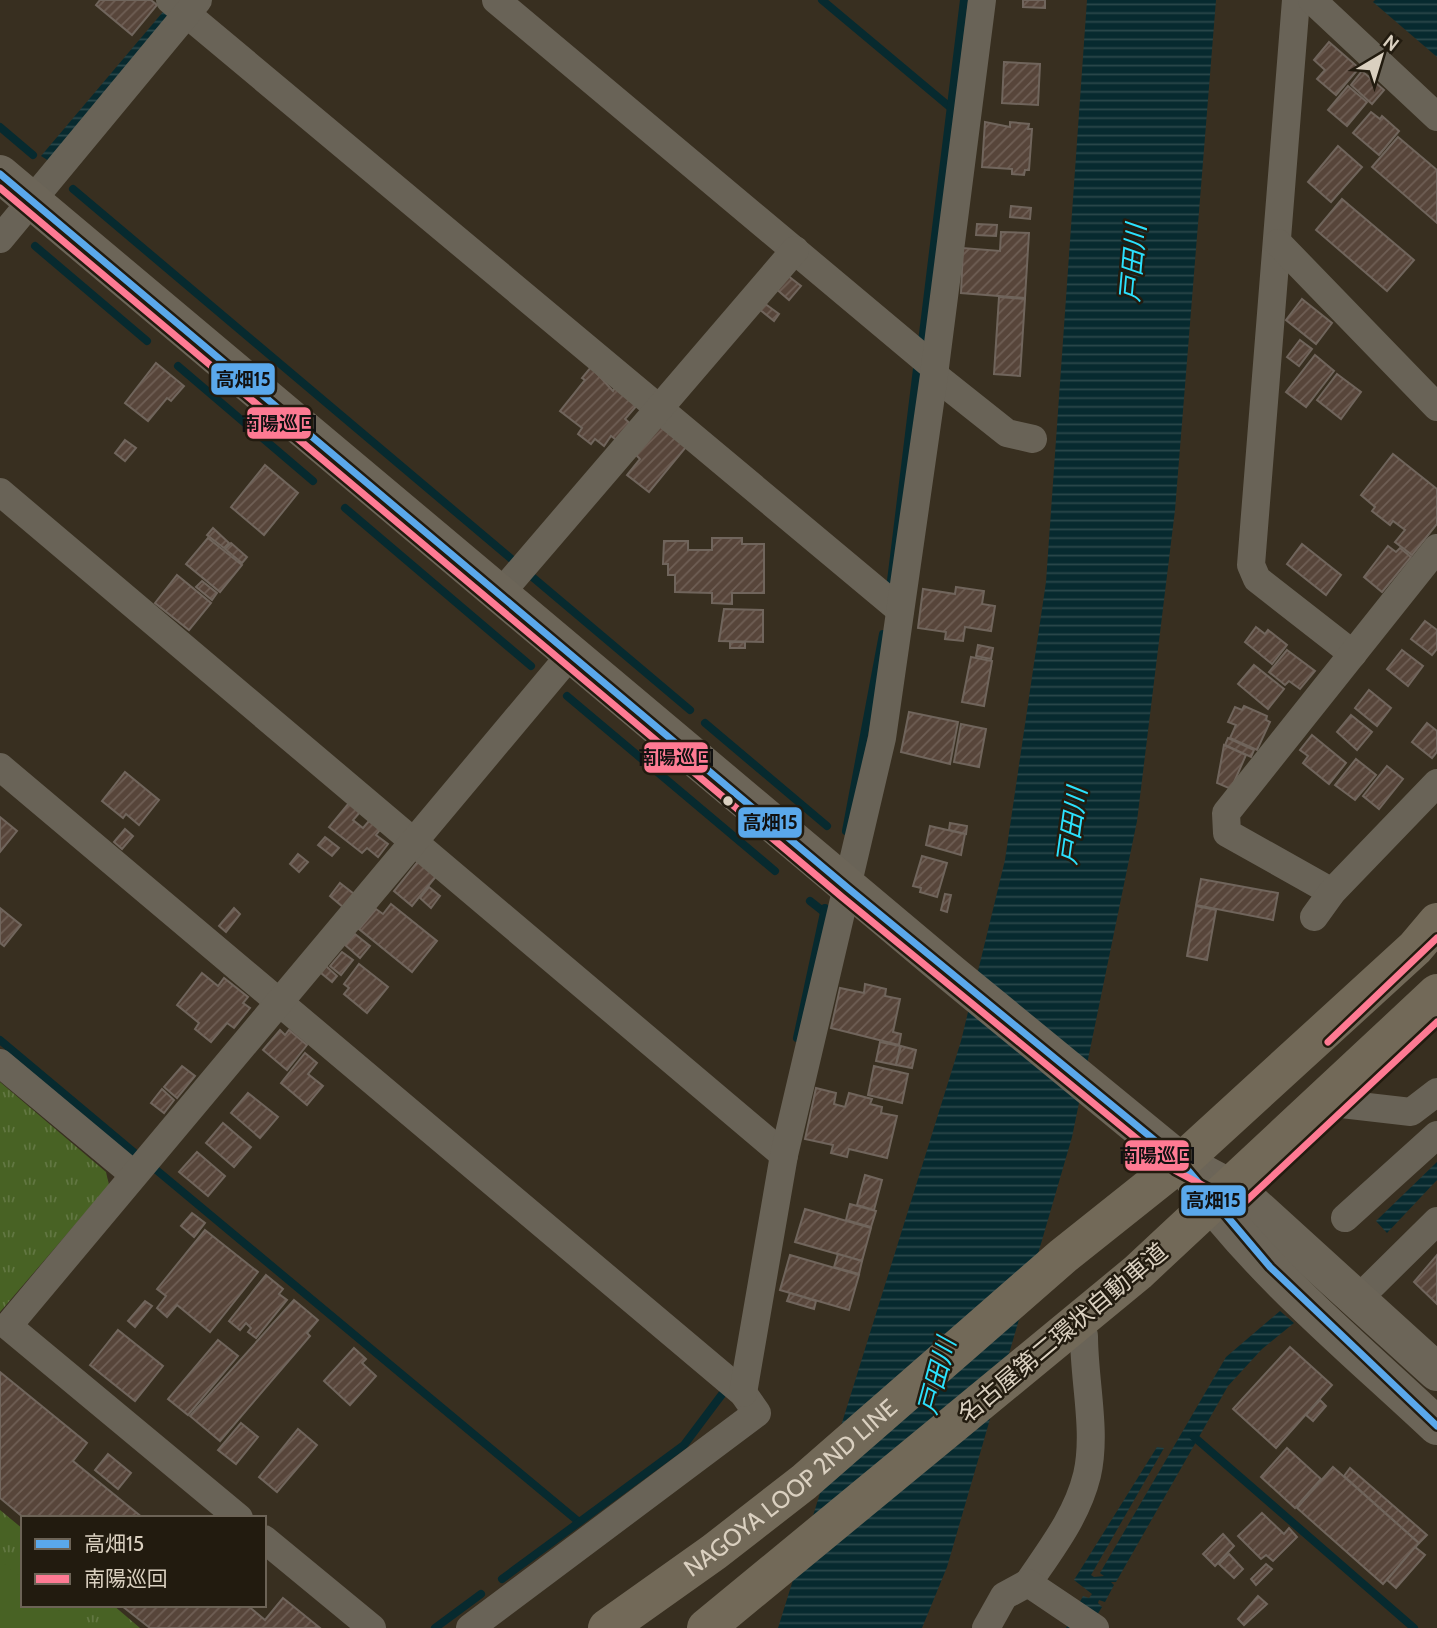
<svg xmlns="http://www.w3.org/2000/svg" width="1437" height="1628" font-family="Cabin,'Noto Sans JP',sans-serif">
  <defs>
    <pattern id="grass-tufts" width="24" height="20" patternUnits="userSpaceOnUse" patternTransform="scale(1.75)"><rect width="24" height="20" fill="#486224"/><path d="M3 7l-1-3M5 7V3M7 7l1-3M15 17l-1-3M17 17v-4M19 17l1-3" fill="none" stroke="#627742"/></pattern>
    <pattern id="water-rules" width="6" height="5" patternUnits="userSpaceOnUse" patternTransform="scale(1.75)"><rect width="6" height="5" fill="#072a2f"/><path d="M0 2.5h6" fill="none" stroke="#2b484b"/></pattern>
    <pattern id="building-hatch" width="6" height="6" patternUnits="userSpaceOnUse" patternTransform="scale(1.75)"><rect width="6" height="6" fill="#57453a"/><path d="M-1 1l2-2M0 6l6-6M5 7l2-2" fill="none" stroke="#6f5f55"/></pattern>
  </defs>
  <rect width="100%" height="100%" fill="#382f20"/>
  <g fill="url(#grass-tufts)">
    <polygon points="0,1082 106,1172 109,1185 0,1312"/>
    <polygon points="0,1510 23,1529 23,1605 113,1605 140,1628 0,1628"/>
  </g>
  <polygon fill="#486224" points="0,1560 23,1579 23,1605 53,1605 80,1628 0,1628"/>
  <g fill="url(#water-rules)">
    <polygon points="173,0 185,0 49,161 41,156"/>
    <polygon points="1087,0 1216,0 1175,510 1137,821 1072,1137 947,1567 922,1628 778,1628 961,1041 1005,860 1046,582"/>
    <polygon points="1375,0 1437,0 1437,57 1373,2"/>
    <polygon points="1437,1162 1437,1180 1387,1233 1376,1221"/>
    <polygon points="1280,1311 1294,1323 1262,1349 1228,1386 1116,1582 1111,1582 1114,1585 1105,1602 1099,1600 1098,1603 1102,1607 1089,1628 1066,1628 1083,1596 1089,1598 1092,1594 1074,1580 1157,1447 1164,1448 1091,1575 1094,1577 1104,1576 1100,1573 1226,1357"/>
  </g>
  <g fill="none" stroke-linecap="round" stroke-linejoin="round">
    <g stroke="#072a2f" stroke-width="8">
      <polyline points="822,0 951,108"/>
      <polyline points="0,127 33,155"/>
      <polyline points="73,189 515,562"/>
      <polyline points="35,246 147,341"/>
      <polyline points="922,342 964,0"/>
      <polyline points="178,366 313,481"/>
      <polyline points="345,508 531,666"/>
      <polyline points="530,575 690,710"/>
      <polyline points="891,581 917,369"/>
      <polyline points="567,696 775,871"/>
      <polyline points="705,723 827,826"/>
      <polyline points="846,831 883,634"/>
      <polyline points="810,901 824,912"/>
      <polyline points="797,1038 825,908"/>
      <polyline points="0,1040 136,1154"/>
      <polyline points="154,1168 579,1522"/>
      <polyline points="1193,1436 1414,1628"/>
      <polyline points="502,1579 684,1445 723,1393"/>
      <polyline points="435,1628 481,1594"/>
    </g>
  </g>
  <g fill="url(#building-hatch)" stroke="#70655c" stroke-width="2">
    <polygon points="100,0 151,0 157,5 132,35 96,5"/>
    <polygon points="1023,0 1045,0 1045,8 1023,7"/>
    <polygon points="1329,42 1359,68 1336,95 1317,79 1325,70 1314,60"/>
    <polygon points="1004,62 1040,64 1038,105 1002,103"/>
    <polygon points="1362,71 1384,90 1372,104 1351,85"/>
    <polygon points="1348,86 1367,102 1347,126 1328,110"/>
    <polygon points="1371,112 1380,119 1382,116 1399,131 1379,155 1353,133"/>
    <polygon points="985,122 1010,127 1010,122 1029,124 1028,129 1032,129 1029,170 1025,170 1024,175 1012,174 1012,169 982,167"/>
    <polygon points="1398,137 1437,170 1437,223 1372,167"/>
    <polygon points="1338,146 1362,167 1331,202 1308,182"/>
    <polygon points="1342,199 1414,260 1387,291 1316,230"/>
    <polygon points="1011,206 1031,208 1030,219 1010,217"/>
    <polygon points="977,224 997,225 996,236 976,235"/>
    <polygon points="1001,232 1029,233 1025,298 961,293 963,248 1000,251"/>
    <polygon points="787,275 801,286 789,300 775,288"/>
    <polygon points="999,297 1025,299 1020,376 994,374"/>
    <polygon points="1302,299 1332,323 1316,344 1286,320"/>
    <polygon points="764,303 779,314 774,321 759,309"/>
    <polygon points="1300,340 1312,349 1299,366 1287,357"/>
    <polygon points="1315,355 1334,371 1306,407 1286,392"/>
    <polygon points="156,363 184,386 171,401 167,398 148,421 125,403"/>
    <polygon points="591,367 613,391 616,386 638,404 625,419 633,426 619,442 611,436 604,446 595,439 591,444 578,434 582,428 560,411 585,380 582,378"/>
    <polygon points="1337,374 1361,392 1341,419 1317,400"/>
    <polygon points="658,425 686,447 649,492 627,475 640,459 635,454"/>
    <polygon points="125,440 136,448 125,461 115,453"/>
    <polygon points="1393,454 1437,489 1437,524 1412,555 1395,542 1405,530 1393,521 1390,525 1372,511 1375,507 1361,495"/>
    <polygon points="265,465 298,493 264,535 231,507"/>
    <polygon points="213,528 229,543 224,548 207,535"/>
    <polygon points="208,538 242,565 220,592 186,564"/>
    <polygon points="712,538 742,538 742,544 764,544 764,593 732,593 732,604 712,603 712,593 675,592 675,575 668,575 668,564 663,564 664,541 688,541 688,550 712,550"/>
    <polygon points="231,543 247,557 242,563 225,549"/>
    <polygon points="1302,544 1341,575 1326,595 1287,564"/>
    <polygon points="1388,546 1396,552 1400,548 1411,557 1382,592 1364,577"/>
    <polygon points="177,575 211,603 189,630 155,603"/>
    <polygon points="202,581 217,593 212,600 196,587"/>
    <polygon points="956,587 984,591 982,604 995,606 991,631 965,627 963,641 945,639 946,632 918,628 923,589 955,594"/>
    <polygon points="724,609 763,610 763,642 719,641"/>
    <polygon points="1425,621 1437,630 1437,649 1432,655 1411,639"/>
    <polygon points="1256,627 1265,634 1268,630 1287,645 1272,664 1245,642"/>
    <rect x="730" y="642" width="15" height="6"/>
    <polygon points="978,645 993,648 991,659 976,656"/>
    <polygon points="1287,650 1315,671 1300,689 1289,681 1285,685 1269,672"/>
    <polygon points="1402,650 1423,666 1408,686 1387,669"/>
    <polygon points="971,657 992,661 984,706 962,702"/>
    <polygon points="1254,665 1284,689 1268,709 1238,684"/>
    <polygon points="1369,690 1391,708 1377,726 1355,708"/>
    <polygon points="1244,706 1267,716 1266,720 1270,722 1257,750 1230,738 1236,725 1228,722 1235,707 1242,710"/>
    <polygon points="909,712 958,722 950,764 901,752"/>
    <polygon points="1351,715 1372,732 1357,750 1337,732"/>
    <polygon points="1427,723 1437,731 1437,752 1432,758 1412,742"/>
    <polygon points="961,724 986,729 979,767 954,762"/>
    <polygon points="1312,735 1346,763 1329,784 1303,763 1308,756 1300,750"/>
    <polygon points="1228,738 1254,750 1251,757 1225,745"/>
    <polygon points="1224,745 1246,755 1231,789 1217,783"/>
    <polygon points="1356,759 1376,775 1355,800 1335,785"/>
    <polygon points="1387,766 1403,779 1379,809 1363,796"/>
    <polygon points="125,772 159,800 139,825 126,814 123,818 102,801"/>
    <polygon points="349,803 360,812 353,820 363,828 369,821 383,826 376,835 388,844 378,857 367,848 362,853 329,827"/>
    <polygon points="0,817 17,831 0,852"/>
    <polygon points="950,823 967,826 966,834 949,830"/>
    <polygon points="930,826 965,834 961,855 926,845"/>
    <polygon points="125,829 133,836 122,849 114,842"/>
    <polygon points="325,837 339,848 332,856 318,845"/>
    <polygon points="298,854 308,862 299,872 290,864"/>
    <polygon points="922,856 947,863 937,897 920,892 921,888 913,886"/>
    <polygon points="420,859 438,874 412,906 394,891"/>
    <polygon points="1201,879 1278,893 1273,920 1196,905"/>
    <polygon points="340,883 354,894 343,907 330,896"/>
    <polygon points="429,887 440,896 431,908 420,898"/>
    <polygon points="945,894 951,895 947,912 941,910"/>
    <polygon points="391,904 437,941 412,972 359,929 376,909 383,914"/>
    <polygon points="1196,906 1216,910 1207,960 1187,956"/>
    <polygon points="0,908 21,925 4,946 0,943"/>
    <polygon points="234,908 240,914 226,932 219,926"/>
    <polygon points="355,934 370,946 360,958 345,945"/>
    <polygon points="342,952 353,960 341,975 330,966"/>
    <polygon points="359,964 388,987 367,1013 344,994 349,988 344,984"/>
    <polygon points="326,966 337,976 332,982 321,973"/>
    <polygon points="202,973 218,986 224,978 248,997 243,1003 250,1008 234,1028 227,1023 211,1042 195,1029 199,1023 177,1005"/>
    <polygon points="865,984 886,989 885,996 900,999 893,1032 901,1034 899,1045 831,1028 840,988 864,993"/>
    <polygon points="280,1030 285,1035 289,1030 307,1045 287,1070 263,1050"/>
    <polygon points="880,1042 900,1046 896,1065 876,1061"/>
    <polygon points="901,1046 916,1050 912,1068 896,1065"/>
    <polygon points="305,1053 317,1063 308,1074 323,1086 307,1105 281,1083"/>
    <polygon points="182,1066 195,1076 177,1098 164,1087"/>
    <polygon points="874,1066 908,1074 902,1103 868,1095"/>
    <polygon points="816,1088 836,1093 834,1104 845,1107 849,1093 872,1099 870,1104 882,1107 881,1113 897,1116 887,1158 849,1149 847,1157 831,1153 833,1145 805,1139"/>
    <polygon points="162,1089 174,1100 164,1113 151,1103"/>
    <polygon points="248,1093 278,1117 260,1138 231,1113"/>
    <polygon points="223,1123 251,1147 234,1167 206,1143"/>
    <polygon points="197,1152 225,1176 208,1196 179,1172"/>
    <polygon points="865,1175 882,1180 874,1210 857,1205"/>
    <polygon points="850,1204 876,1211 871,1227 846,1220"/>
    <polygon points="805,1209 871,1228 862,1261 795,1242"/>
    <polygon points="192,1213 205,1223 194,1237 181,1226"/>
    <polygon points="205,1230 258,1272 210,1332 177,1305 167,1317 157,1308 166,1296 157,1289"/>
    <polygon points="838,1254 862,1261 859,1274 834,1267"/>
    <polygon points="790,1255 859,1275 849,1310 780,1290"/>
    <polygon points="1437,1255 1437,1304 1414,1282"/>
    <polygon points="266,1275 283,1289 279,1294 287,1300 256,1338 248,1332 251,1328 246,1323 240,1330 229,1321"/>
    <polygon points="790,1293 816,1301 814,1309 787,1301"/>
    <polygon points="294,1300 318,1320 307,1333 310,1336 220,1441 190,1416"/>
    <polygon points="145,1301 152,1306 135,1327 128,1321"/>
    <polygon points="118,1330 163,1366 135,1401 90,1365"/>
    <polygon points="218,1340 238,1356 188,1415 168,1399"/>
    <polygon points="1290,1347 1332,1385 1276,1448 1233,1409"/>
    <polygon points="354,1348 366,1359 362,1363 376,1376 350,1405 324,1381"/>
    <polygon points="0,1372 87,1443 73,1461 143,1518 24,1518 0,1498"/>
    <polygon points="1320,1400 1326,1406 1313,1421 1306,1415"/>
    <polygon points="241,1423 258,1437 236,1464 218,1450"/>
    <polygon points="298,1429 317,1445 277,1492 259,1477"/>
    <polygon points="1287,1448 1321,1479 1295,1508 1261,1477"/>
    <polygon points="108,1454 131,1473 118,1489 95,1470"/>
    <polygon points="1333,1467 1419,1543 1383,1584 1297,1508"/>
    <polygon points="1350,1468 1427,1535 1419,1543 1344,1476"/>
    <polygon points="1262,1513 1284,1534 1289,1528 1297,1537 1273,1561 1266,1555 1261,1559 1238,1536"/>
    <polygon points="1223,1534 1234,1546 1215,1566 1203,1554"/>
    <polygon points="1415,1547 1425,1555 1396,1588 1387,1580"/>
    <polygon points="1229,1554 1243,1569 1234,1578 1219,1564"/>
    <polygon points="1266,1564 1272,1569 1256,1585 1251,1579"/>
    <polygon points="1258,1596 1267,1604 1244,1625 1238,1619"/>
    <polygon points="283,1598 320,1628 150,1628 122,1606 247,1605 265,1620"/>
  </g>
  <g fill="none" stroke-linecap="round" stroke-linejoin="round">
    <g stroke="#696357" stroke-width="28">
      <polyline points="170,0 900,610"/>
      <polyline points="496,0 935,368"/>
      <polyline points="1296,0 1251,565 1257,579 1353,654"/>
      <polyline points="1312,0 1437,117"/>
      <polyline points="0,239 198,0"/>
      <polyline points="1278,243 1437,407"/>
      <polyline points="934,375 1007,433 1033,439"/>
      <polyline points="0,492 784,1155"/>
      <polyline points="500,594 795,250"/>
      <polyline points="0,767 743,1393 757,1413 470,1628"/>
      <polyline points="1332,892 1227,833 1226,813 1437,548"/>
      <polyline points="1314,917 1332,892 1437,783"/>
      <polyline points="0,1063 133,1174"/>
      <polyline points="1333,1103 1411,1112 1437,1092"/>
      <polyline points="1345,1218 1437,1135"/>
      <polyline points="1358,1299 1437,1221"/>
      <polyline points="743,1393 784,1155 882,738 934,375 982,0"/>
      <polyline points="239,1518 8,1326 571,654"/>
      <polyline points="264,1539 372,1628"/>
      <path d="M1028 1583C1051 1549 1077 1516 1087 1475 1097 1432 1084 1381 1084 1336"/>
      <polyline points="986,1628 1004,1596 1028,1583 1095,1628"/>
    </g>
    <g stroke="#6c6558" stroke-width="38">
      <polyline points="0,174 952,974 1181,1162 1240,1193 1437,1372"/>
      <path d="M1193 1178C1261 1272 1353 1347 1437 1426"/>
    </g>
    <g stroke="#726958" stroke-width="38">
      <path id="s1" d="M607 1628 714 1552 804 1482 1063 1256 1181 1162 1415 948 1437 922"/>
      <polyline points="706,1628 1138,1272 1437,993"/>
    </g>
    <g stroke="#221b0f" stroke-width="12">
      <polyline id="bus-1" points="0,174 849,889 1181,1162 1270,1267 1437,1426"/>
    </g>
    <g stroke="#221b0f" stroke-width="12">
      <g id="bus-2">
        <polyline points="0,188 842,897 1176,1171 1236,1203 1245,1202 1437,1022"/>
        <polyline points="1328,1042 1437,938"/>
      </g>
    </g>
    <use href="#bus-1" stroke="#5aa8eb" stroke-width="7"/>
    <use href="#bus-2" stroke="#fe7a93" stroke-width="7"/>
  </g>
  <circle fill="#dad0c0" stroke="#221b0f" stroke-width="2.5" cx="728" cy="801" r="6"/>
  <g text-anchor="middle" stroke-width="5" stroke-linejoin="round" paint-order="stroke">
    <g font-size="24" fill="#dad0c0" stroke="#221b0f">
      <text transform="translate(1063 1333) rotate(-40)" y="8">名古屋第二環状自動車道</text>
      <text dy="8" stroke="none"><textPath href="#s1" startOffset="231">NAGOYA LOOP 2ND LINE</textPath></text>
    </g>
    <g font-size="26" font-style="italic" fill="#2be1fd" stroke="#221b0f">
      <text transform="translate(1133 263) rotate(-85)" y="9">戸田川</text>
      <text transform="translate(1072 826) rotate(-82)" y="9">戸田川</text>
      <text transform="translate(937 1376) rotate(-75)" y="9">戸田川</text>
    </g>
  </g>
  <g stroke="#221b0f" stroke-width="2.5">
    <rect x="210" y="362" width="66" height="34" rx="7" fill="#5aa8eb"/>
    <rect x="246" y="406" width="66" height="34" rx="7" fill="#fe7a93"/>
    <rect x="643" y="741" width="66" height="33" rx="7" fill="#fe7a93"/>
    <rect x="737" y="806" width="66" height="33" rx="7" fill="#5aa8eb"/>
    <rect x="1124" y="1139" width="66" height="33" rx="7" fill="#fe7a93"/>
    <rect x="1180" y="1184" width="67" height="33" rx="7" fill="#5aa8eb"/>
  </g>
  <g font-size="19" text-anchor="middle" font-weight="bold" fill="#111">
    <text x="243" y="386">高畑15</text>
    <text x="279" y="430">南陽巡回</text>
    <text x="676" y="764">南陽巡回</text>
    <text x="770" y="829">高畑15</text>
    <text x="1157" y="1162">南陽巡回</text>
    <text x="1213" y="1207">高畑15</text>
  </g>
  <rect x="21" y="1516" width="245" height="91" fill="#221b0f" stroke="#6c6356" stroke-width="2"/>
  <rect x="35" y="1539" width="35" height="10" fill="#5aa8eb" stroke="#6c6356" stroke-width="2"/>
  <text x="84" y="1551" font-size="21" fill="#dad0c0">高畑15</text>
  <rect x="35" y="1574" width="35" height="10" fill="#fe7a93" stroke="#6c6356" stroke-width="2"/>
  <text x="84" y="1586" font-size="21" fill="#dad0c0">南陽巡回</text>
  <g transform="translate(1381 56) rotate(38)" stroke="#221b0f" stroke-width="5" paint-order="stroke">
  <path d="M0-5L12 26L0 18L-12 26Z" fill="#dad0c0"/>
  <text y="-10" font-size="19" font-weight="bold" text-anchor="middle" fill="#dad0c0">N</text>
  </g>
</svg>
